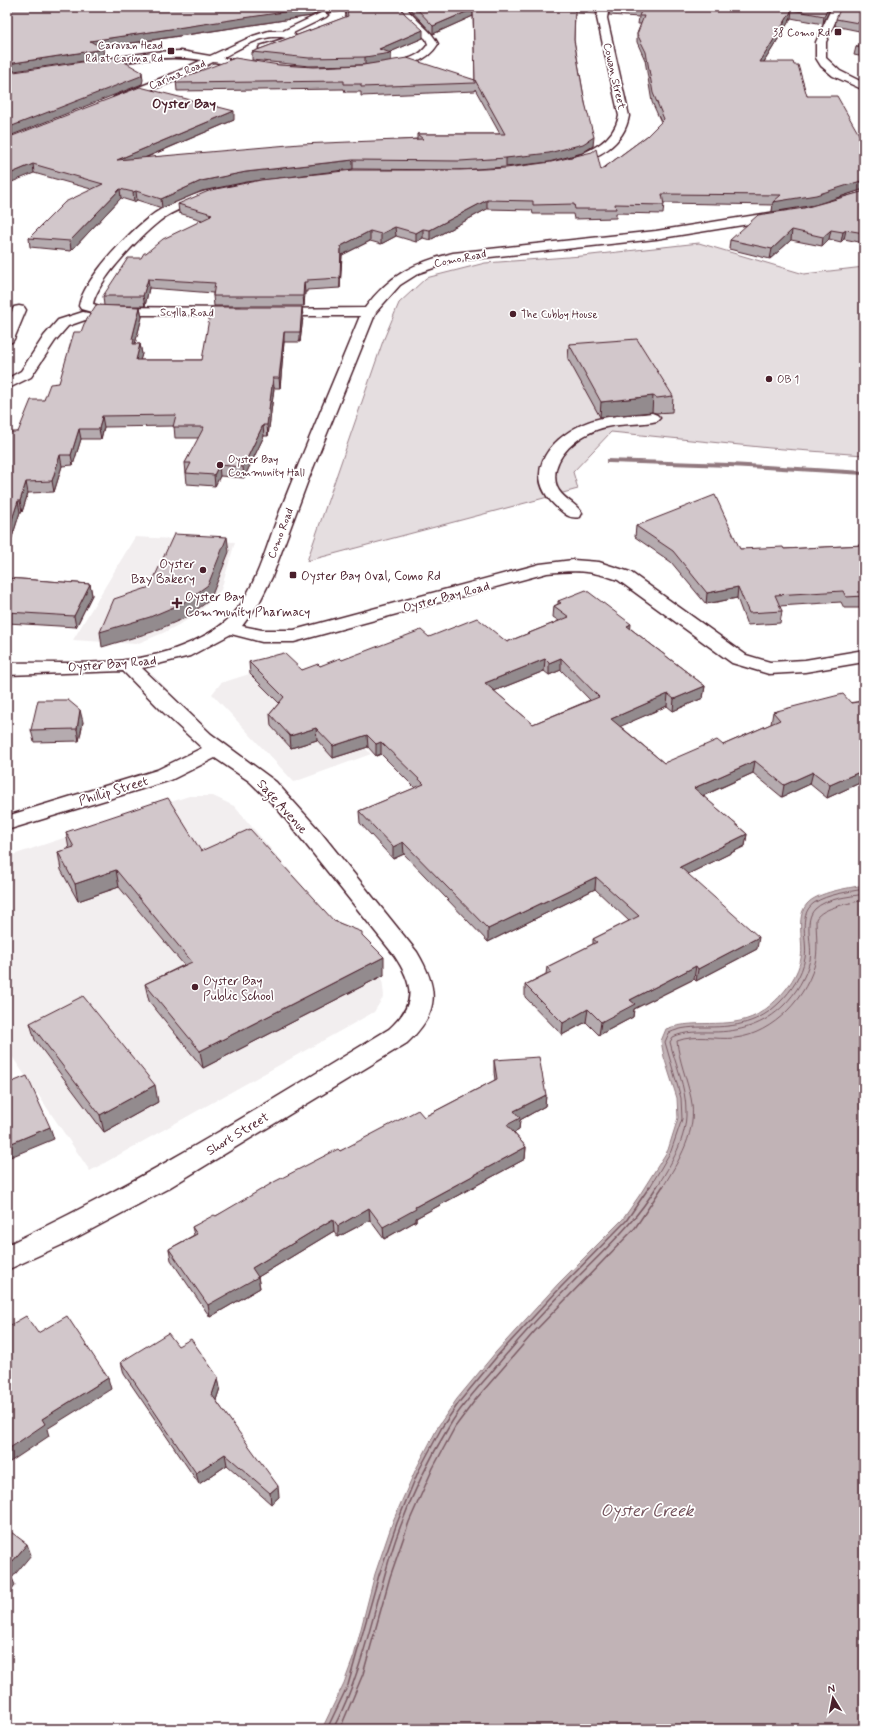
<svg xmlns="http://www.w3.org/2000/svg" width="871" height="1736" font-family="Mynerve,sans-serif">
  <rect width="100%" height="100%" fill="#fff"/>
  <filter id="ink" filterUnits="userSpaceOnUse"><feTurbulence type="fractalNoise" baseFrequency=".025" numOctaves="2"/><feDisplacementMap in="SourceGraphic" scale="8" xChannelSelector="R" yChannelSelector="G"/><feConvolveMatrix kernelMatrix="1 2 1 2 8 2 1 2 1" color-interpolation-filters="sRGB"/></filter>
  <g filter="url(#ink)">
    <g fill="#f2eeef">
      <polygon points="135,537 235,542 221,590 195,616 163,633 136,644 73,640"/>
      <polygon points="281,664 371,754 294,782 212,694 221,683"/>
      <polygon points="189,796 213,796 234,806 382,978 384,996 374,1012 90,1171 7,1049 7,857"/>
    </g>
    <polygon fill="#e5dee0" stroke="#987e86" points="699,243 804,274 864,267 864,455 770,448 611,432 573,472 578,489 307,561 383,341 399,303 426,278 485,263 582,256"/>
    <path fill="#c1b3b6" stroke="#91787e" d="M864 885V1729H322L344 1683 354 1656 375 1574 393 1521 415 1471 439 1425 457 1399 496 1352 558 1284 623 1219 639 1196 668 1150 678 1118 677 1098 664 1057 661 1041 666 1029C698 1017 734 1032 763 1011 780 999 798 978 801 958 804 941 795 918 807 904 817 892 849 888 864 885Z"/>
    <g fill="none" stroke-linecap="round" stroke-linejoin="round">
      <g stroke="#7a5a63" stroke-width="1">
        <path d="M650 1187 671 1151 682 1119 681 1098 665 1042 669 1033C681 1027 694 1027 708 1027 736 1027 759 1023 780 1002 792 990 802 975 805 958 808 941 797 915 814 903 828 894 848 892 864 889"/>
        <path d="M657 1187C671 1164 687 1138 686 1111 686 1087 675 1064 670 1042L673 1037C685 1031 699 1032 712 1032 740 1032 764 1025 784 1005 796 993 806 977 810 960 813 945 803 921 815 909 826 898 849 897 864 894"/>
        <path d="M663 1187C679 1160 698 1131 691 1098 687 1079 679 1061 677 1041 696 1034 715 1040 735 1038 773 1034 809 996 816 959 818 946 816 932 816 919 822 907 852 903 864 900"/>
      </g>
      <g stroke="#7a5a63" stroke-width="1.5">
        <polyline points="327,1729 348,1685 379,1575 397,1523 418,1472 442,1427 460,1401 499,1354 561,1287 626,1221 650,1186"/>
        <path d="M333 1729C361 1676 372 1618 389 1560 403 1514 424 1467 450 1425 461 1406 476 1390 490 1374 516 1342 543 1312 572 1283 603 1251 634 1224 657 1186"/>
        <polyline points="340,1729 363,1674 390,1577 409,1522 433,1468 455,1427 476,1399 535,1331 635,1228 663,1186"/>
      </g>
      <polygon fill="#91787e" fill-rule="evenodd" points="606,459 730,463 864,471 864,475 730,467 609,463 606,463"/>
      <g stroke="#4a1f2b" stroke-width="3">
        <g id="minor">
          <path d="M396 7H406C415 21 431 29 438 44 426 64 404 66 383 70L379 69 378 67 379 65C396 61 418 61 428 44L426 39 406 21Z"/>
          <path d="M599 7H609L607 18 629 116C624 145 597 159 570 165L566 164 564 162 566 160C589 151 613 143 619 116L597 18Z"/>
          <polygon points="832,7 842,7 826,42 826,58 840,71 864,83 864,90 833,76 821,66 816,58 816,42"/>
          <path d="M323 12 328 15 326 17 293 33 296 36 293 42 264 51 260 50 259 48 260 46 286 38C265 32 240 48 222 58L259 64 260 66 259 68 213 62 180 79 118 102 113 99 114 97 172 74 202 60C164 54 128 62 91 67L86 64 91 61 153 52 181 51 210 56 253 36 269 31H283Z"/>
          <path d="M206 191 212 195 210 198C195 203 179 208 165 217 145 231 97 280 93 304L103 307 240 308 245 309 247 312 245 315H102L81 309 79 306C84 278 132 229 155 213 170 203 189 196 206 191Z"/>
          <path d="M782 211 786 212 788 215 786 218 656 239 454 261 419 273 400 285 376 312 307 483 272 577 259 603 242 626 262 630H294L540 564 573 560 599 562 630 572 746 655 770 662 805 660 864 650V662L805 672 769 674 732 663 618 580C590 570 576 570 547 573L294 642H262L231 634 190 656 142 668 211 734 276 782 318 829 417 952C439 989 440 1012 407 1043L167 1189 68 1242 7 1270V1245C140 1183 264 1105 389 1029 417 1004 414 985 394 955L276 807 249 781 215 758 171 780 7 830V816L157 770 202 748 163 712 123 671 7 675V663C59 662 120 667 169 651 192 643 221 630 236 611 259 581 268 540 282 506 307 442 334 380 360 316H273L268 315 266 312 268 309 365 308C389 275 414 263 453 253L656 231Z"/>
          <polygon points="19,306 24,307 26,310 14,339 12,342 7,343 7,322 14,307"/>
          <polygon points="83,312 88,313 90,316 88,319 68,326 55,341 31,377 7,389 7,379 21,371 44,336 58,320"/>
          <path d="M652 413 657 415 660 418 657 421C641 425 623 423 606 427 581 432 547 458 557 487 561 498 576 503 582 513L580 517C570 519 566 515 559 509 521 477 546 441 583 424 605 414 629 416 652 413Z"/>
        </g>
      </g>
      <use href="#minor" fill="#fff" fill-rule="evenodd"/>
    </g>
    <g fill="#b5abaf" stroke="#4a1f2b" fill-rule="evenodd">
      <polygon points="7,7 400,7 405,14 423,38 390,52 391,53 391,61 475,80 473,16 433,34 408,7 599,7 596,14 575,13 574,40 585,103 593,146 582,153 549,162 506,167 460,170 353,169 247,182 202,191 162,208 137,200 134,202 121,198 71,251 30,247 29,238 91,189 34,173 7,138 234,120 145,158 417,139 417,134 500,134 475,89 475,91 361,96 361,92 345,92 344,89 177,91 176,80 279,65 314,67 364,65 309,66 252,60 252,52 346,17 345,11 328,13 322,11 311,16 101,48 104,49 105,58"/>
      <polygon points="610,7 831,7 823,24 791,18 764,62 861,138 860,142 864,149 864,189 815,205 772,212 773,205 664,203 663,214 616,213 616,218 574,219 573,214 533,214 532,210 487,209 430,240 423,238 416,242 396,236 381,244 370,241 342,255 340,288 307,290 307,292 305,292 304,306 214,306 213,296 213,293 149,288 145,306 104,306 103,296 146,253 202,220 179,213 178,204 460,170 601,170 647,136 661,122 652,102 645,60 637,42 637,34 641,24 638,24 639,17 609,15"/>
      <polygon points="864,7 864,32 835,26 836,19"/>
      <polygon points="864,41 864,57 854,55 856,47"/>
      <polygon points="864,191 864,243 844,239 841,242 829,239 822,246 791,240 770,259 729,249 730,240 804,208 858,193"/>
      <polygon points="140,307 142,317 135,344 140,344 142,354 140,360 202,360 302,307 303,317 300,342 284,342 280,388 274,388 268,436 264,436 244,478 220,476 215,486 187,484 185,463 199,438 175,438 174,426 104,427 101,439 81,439 73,465 62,466 54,492 28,493 22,512 20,512 7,553 7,434 18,432 44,400 59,383 81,332"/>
      <polygon points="569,344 673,396 672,412 656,413 652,412 600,417 568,359"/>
      <polygon points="636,526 740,549 784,549 864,545 864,608 844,608 841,602 779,606 782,611 780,623 747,625 737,598 706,604 671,562 635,537"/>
      <polygon points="7,578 90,584 92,595 76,627 7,623"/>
      <path d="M558 601 631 629 705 686 703 698 673 711 667 706 620 726 664 763 723 745 771 724 773 712 864 701V781L827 798 810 784 782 797 753 773 703 796 747 834 745 846 688 874 757 949 696 981 694 979 634 1009 633 1017 599 1035 586 1022 562 1035 525 997V985L546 974 547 967 593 944V939L629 921 595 889 488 942 404 854 393 859 360 823 359 811 415 788 381 754 376 756 368 747 333 758 317 740 291 748 271 726 270 714 279 703 250 674 249 662 302 670 320 666 429 637 507 642 559 621 553 617 554 606 558 604ZM561 670 590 700 533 724 494 691 544 671 549 675Z"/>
      <polygon points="83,722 79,741 34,742 31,730"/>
      <polygon points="66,832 201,851 362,935 384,975 203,1068 149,1001 145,984 184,965 119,887 78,901 61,870 58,852 69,849"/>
      <polygon points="30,1023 158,1102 104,1132 35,1040"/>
      <polygon points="494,1060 546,1095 545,1106 520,1120 519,1130 514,1133 526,1147 525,1159 416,1218 416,1221 384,1239 370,1220 338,1237 334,1231 258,1277 260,1288 210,1317 171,1260 169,1249 194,1235 192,1227 216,1216 340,1151 424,1117 495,1080 494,1072"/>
      <polygon points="178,1346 220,1388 216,1400 279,1497 271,1504 227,1465 199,1484 124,1374 121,1362"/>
    </g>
    <g fill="#938b8e" stroke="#4a1f2b">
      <polygon points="313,7 322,7 322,11 311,16 92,49 90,41"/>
      <polygon points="328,7 345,7 345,11 328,13"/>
      <polygon points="597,7 599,7 596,14"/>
      <polygon points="828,7 831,7 823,24 824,16"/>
      <polygon points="473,9 473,16 433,34 433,26"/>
      <polygon points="792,10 791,18 759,70 760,62"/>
      <polygon points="423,30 423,38 388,53 391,53 391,61 365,65 365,57 379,49"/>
      <polygon points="104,49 105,58 7,72 7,64"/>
      <polygon points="142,72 143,80 142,84 7,137 7,128"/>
      <polygon points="234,111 234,120 118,169 117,160"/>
      <polygon points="594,137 593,146 582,153 549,162 506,167 506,158"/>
      <polygon points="353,160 353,169 247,182 202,191 162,208 161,199 201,181 246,172"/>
      <polygon points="33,164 34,173 7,184 7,175"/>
      <polygon points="864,180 864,189 815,205 772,212 773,202"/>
      <polygon points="120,189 121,198 71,251 70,241"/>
      <polygon points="136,191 137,200 134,202 133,192"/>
      <polygon points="487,200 487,209 430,240 430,230"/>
      <polygon points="395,227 396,236 381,244 381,234"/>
      <polygon points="423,229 423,238 416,242 416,233"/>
      <polygon points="792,230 791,240 770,259 772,249"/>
      <polygon points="831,230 829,239 822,246 823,237"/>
      <polygon points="846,230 844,239 841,242 843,232"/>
      <polygon points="370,231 370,241 342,255 340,288 340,278 341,246"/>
      <polygon points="148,279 149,288 145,306 143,296"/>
      <polygon points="304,282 305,292 304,306 303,296"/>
      <polygon points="140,307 142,317 135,344 134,354 132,339"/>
      <polygon points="302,307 303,317 300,342 300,332"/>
      <polygon points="284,332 284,342 280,388 279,378"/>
      <polygon points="140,344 142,354 137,371 136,360"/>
      <polygon points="273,378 274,388 268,436 267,425"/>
      <polygon points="653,396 652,412 600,417 601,402"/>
      <polygon points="102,416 104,427 101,439 99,429"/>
      <polygon points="263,425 264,436 244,478 243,467"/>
      <polygon points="79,429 81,439 73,465 71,455"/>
      <polygon points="60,455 62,466 54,492 52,481"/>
      <polygon points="219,465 220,476 215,486 214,475"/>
      <polygon points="26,482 28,493 22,512 20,501"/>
      <polygon points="18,501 20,512 7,553 7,535"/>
      <polygon points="227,537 229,552 210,600 185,618 152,632 102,647 100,632"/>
      <polygon points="90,584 92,595 76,627 74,616"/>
      <polygon points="738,587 737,598 706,604 707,593"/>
      <polygon points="631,624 630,636 627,626"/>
      <polygon points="561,658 561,670 549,675 549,663"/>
      <polygon points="545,659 544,671 484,695 485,683"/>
      <polygon points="705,686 703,698 673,711 674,699"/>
      <polygon points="668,694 667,706 610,731 611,719"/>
      <polygon points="80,710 83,722 79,741 77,729"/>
      <polygon points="316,728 317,740 291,748 290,736"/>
      <polygon points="367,735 368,747 333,758 333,746"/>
      <polygon points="381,742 381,754 376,756 376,744"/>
      <polygon points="755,761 753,773 693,800 694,788"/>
      <polygon points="864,770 864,781 827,798 830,785"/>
      <polygon points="813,772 810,784 782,797 784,785"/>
      <polygon points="747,834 745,846 678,879 680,867"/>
      <polygon points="403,842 404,854 393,859 393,847"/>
      <polygon points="116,870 119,887 78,901 75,884"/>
      <polygon points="596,877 595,889 488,942 488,929"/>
      <polygon points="759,937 757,949 696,981 698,969"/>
      <polygon points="384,957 384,975 203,1068 200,1051"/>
      <polygon points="696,966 694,979 634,1009 633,1017 599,1035 601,1022 630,1000"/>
      <polygon points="588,1009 586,1022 562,1035 563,1023"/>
      <polygon points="155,1085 158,1102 104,1132 100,1115"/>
      <polygon points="546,1095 545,1106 520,1120 519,1130 506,1137 507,1125 514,1111"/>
      <polygon points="50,1127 54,1139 8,1158 7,1155 7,1145"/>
      <polygon points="526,1147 525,1159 416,1218 416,1221 384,1239 383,1227 415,1207"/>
      <polygon points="369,1208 370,1220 338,1237 338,1226"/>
      <polygon points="333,1219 334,1231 258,1277 260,1288 210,1317 208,1305 252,1268"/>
      <polygon points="218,1377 220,1388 214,1406 212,1395"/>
      <polygon points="108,1378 111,1389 47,1429 49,1436 7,1464 7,1450 42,1419"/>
      <polygon points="225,1454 227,1465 199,1484 196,1473"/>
      <polygon points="278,1486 279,1497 271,1504 270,1493"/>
      <polygon points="27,1544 31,1555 12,1578 15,1585 7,1595 7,1568"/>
    </g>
    <g fill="#d2c7cb" stroke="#4a1f2b" fill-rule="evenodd">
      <polygon points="7,7 313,7 311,8 90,41 104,49 7,64"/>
      <polygon points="346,7 400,7 405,14 423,30 379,49 391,53 365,57 309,58 252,52 348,16"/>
      <polygon points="415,7 575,7 574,40 585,103 594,137 583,144 549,153 506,158 460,161 353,160 246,172 201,181 161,199 136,191 133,192 120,189 70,241 29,238 65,202 103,184 33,164 7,175 7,138 140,87 234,111 117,160 300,144 423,139 417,134 505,134 475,80 475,83 361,87 361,84 344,84 344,81 177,83 176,80 235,58 279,65 314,67 363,65 407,58 475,80 473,9 433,26"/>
      <polygon points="610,7 828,7 824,16 792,10 760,62 793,62 794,65 798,65 807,96 837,96 861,138 858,138 864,149 864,180 816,195 773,202 781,195 662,194 664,205 615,204 616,209 575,209 574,204 533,205 533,201 487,200 430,230 423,229 416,233 395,227 381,234 370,231 341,246 340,278 307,280 307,282 304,282 303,296 213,296 215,283 148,279 143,296 103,296 128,258 141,258 144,253 146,253 163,239 211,216 209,215 212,214 178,204 211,190 261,180 353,170 460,170 506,168 551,162 592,152 596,149 601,170 647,136 664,119 653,93 646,52 637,34 644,16 639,16 642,9"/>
      <polygon points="841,7 864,7 864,24 836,19"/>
      <polygon points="864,41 864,48 856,47"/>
      <polygon points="116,57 142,72 141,76 7,128 7,73"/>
      <polygon points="864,191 864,233 846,230 843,232 831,230 823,237 792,230 772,249 730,240 758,215 804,208 858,193"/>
      <polygon points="96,305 140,307 132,339 134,339 133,344 140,344 136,360 202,360 211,307 302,307 300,332 284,332 279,378 273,378 267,425 263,425 243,467 219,465 214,475 186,473 191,463 185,463 204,427 173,427 176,415 102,416 99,429 79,429 71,455 60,455 52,481 26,482 20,501 18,501 7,535 7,434 8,432 18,432 31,400 44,400 50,384 59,383 74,332 81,332 84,324"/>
      <polygon points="637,339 673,396 657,398 653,396 601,402 569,344"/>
      <polygon points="715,495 740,549 783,547 784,549 864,545 864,596 846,597 843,591 775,595 782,611 749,613 738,587 707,593 673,551 636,526"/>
      <polygon points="174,534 227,537 208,585 183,603 150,617 100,632 114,599 150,587"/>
      <polygon points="7,578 90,584 74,616 7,612"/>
      <path d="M586 590 631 624 627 626 705 686 674 699 668 694 611 719 664 763 717 740 723 745 780 720 773 712 843 694 851 703 864 701V770L830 785 813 772 784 785 755 761 694 788 747 834 680 867 759 937 698 969 696 966 630 1000 635 1004 601 1022 588 1009 563 1023 525 985 551 972 547 967 597 942 593 939 639 916 596 877 488 929 403 842 393 847 359 811 424 784 381 742 376 744 367 735 333 746 316 728 290 736 270 714 284 697 249 662 284 653 302 670 318 664 320 666 340 658 342 660 421 630 429 637 477 618 507 642 569 617 554 606 561 603 558 601ZM561 658 599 697 533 724 485 683 545 659 549 663Z"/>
      <polygon points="38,700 68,700 80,710 77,729 31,730"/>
      <polygon points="168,798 201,851 250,829 334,921 362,932 362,935 384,957 200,1051 145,984 192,962 116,870 75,884 58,852 74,847 66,832"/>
      <polygon points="83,996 155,1085 100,1115 30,1023"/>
      <polygon points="539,1057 546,1095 514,1111 520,1118 507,1125 526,1147 415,1207 416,1209 383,1227 369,1208 338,1226 333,1219 252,1268 258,1277 208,1305 169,1249 197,1234 192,1227 214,1215 216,1216 274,1182 338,1149 340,1151 418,1110 424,1117 497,1079 494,1060"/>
      <polygon points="27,1076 50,1127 7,1145 7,1084"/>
      <polygon points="26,1316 38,1333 67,1316 108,1378 42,1419 45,1424 7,1450 7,1327"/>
      <polygon points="168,1333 178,1346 191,1339 218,1377 212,1395 278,1486 270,1493 225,1454 196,1473 121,1362"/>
      <polygon points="7,1529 27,1544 7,1568"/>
      <polygon points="7,1572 11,1575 7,1579"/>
    </g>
  </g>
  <g fill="#4a1f2b" stroke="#fff" stroke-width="1.5">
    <rect x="834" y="28" width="8" height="8" rx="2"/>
    <rect x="167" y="47" width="8" height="8" rx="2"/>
    <circle cx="513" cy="314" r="4"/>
    <circle cx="769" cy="379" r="4"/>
    <circle cx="220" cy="465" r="4"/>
    <circle cx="203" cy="570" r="4"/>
    <rect x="289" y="571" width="8" height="8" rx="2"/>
    <path d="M175 597h4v4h4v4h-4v4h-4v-4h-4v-4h4z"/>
    <circle cx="195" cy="987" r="4"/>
  </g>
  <g text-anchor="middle" stroke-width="3.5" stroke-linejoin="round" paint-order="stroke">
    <g font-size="11" fill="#4a1f2b" stroke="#fff" text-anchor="start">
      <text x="830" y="36" text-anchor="end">38 Como Rd</text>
      <text x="163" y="49" text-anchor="end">Caravan Head<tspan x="163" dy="13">Rd at Carina Rd</tspan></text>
      <text x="521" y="318">The Cubby House</text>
      <text x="777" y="383">OB 1</text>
      <text x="228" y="463">Oyster Bay<tspan x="228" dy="13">Community Hall</tspan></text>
    </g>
    <g font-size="11" fill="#4a1f2b" stroke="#fff">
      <text transform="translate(177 74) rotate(-23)" y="4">Carina Road</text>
      <text transform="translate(615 76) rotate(77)" y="4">Cowan Street</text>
      <text transform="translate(460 258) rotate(-11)" y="4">Como Road</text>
      <text transform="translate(187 312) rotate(1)" y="4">Scylla Road</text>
      <text transform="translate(280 533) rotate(-69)" y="4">Como Road</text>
    </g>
    <g font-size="13" fill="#4a1f2b" stroke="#fff" text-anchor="start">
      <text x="195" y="568" text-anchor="end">Oyster<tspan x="195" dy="15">Bay Bakery</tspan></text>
      <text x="301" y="580">Oyster Bay Oval, Como Rd</text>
      <text x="185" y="601">Oyster Bay<tspan x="185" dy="15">Community Pharmacy</tspan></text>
      <text x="203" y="985">Oyster Bay<tspan x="203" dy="15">Public School</tspan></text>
    </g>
    <g font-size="13" fill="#4a1f2b" stroke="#fff">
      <text transform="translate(446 596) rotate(-15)" y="5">Oyster Bay Road</text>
      <text transform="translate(112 663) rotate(-5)" y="5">Oyster Bay Road</text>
      <text transform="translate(113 790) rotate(-17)" y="5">Phillip Street</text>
      <text transform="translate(283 806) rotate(48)" y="5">Sage Avenue</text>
      <text transform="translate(237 1133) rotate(-31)" y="5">Short Street</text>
    </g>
    <g font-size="14" font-weight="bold" fill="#4a1f2b" stroke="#fff">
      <text x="184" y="108">Oyster Bay</text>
    </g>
    <g font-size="17" font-style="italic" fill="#74535c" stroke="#fff">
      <text x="647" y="1516">Oyster Creek</text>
    </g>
  </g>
  <rect width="871" height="1736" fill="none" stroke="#fff" stroke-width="24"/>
  <rect x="12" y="12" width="847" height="1712" fill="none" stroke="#4a1f2b" stroke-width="1.5" filter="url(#ink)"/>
  <g transform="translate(833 1698) rotate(350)" stroke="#ffffff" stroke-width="3" paint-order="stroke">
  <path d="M0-3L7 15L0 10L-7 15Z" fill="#4a1f2b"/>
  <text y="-6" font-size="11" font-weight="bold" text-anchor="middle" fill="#4a1f2b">N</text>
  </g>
</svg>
